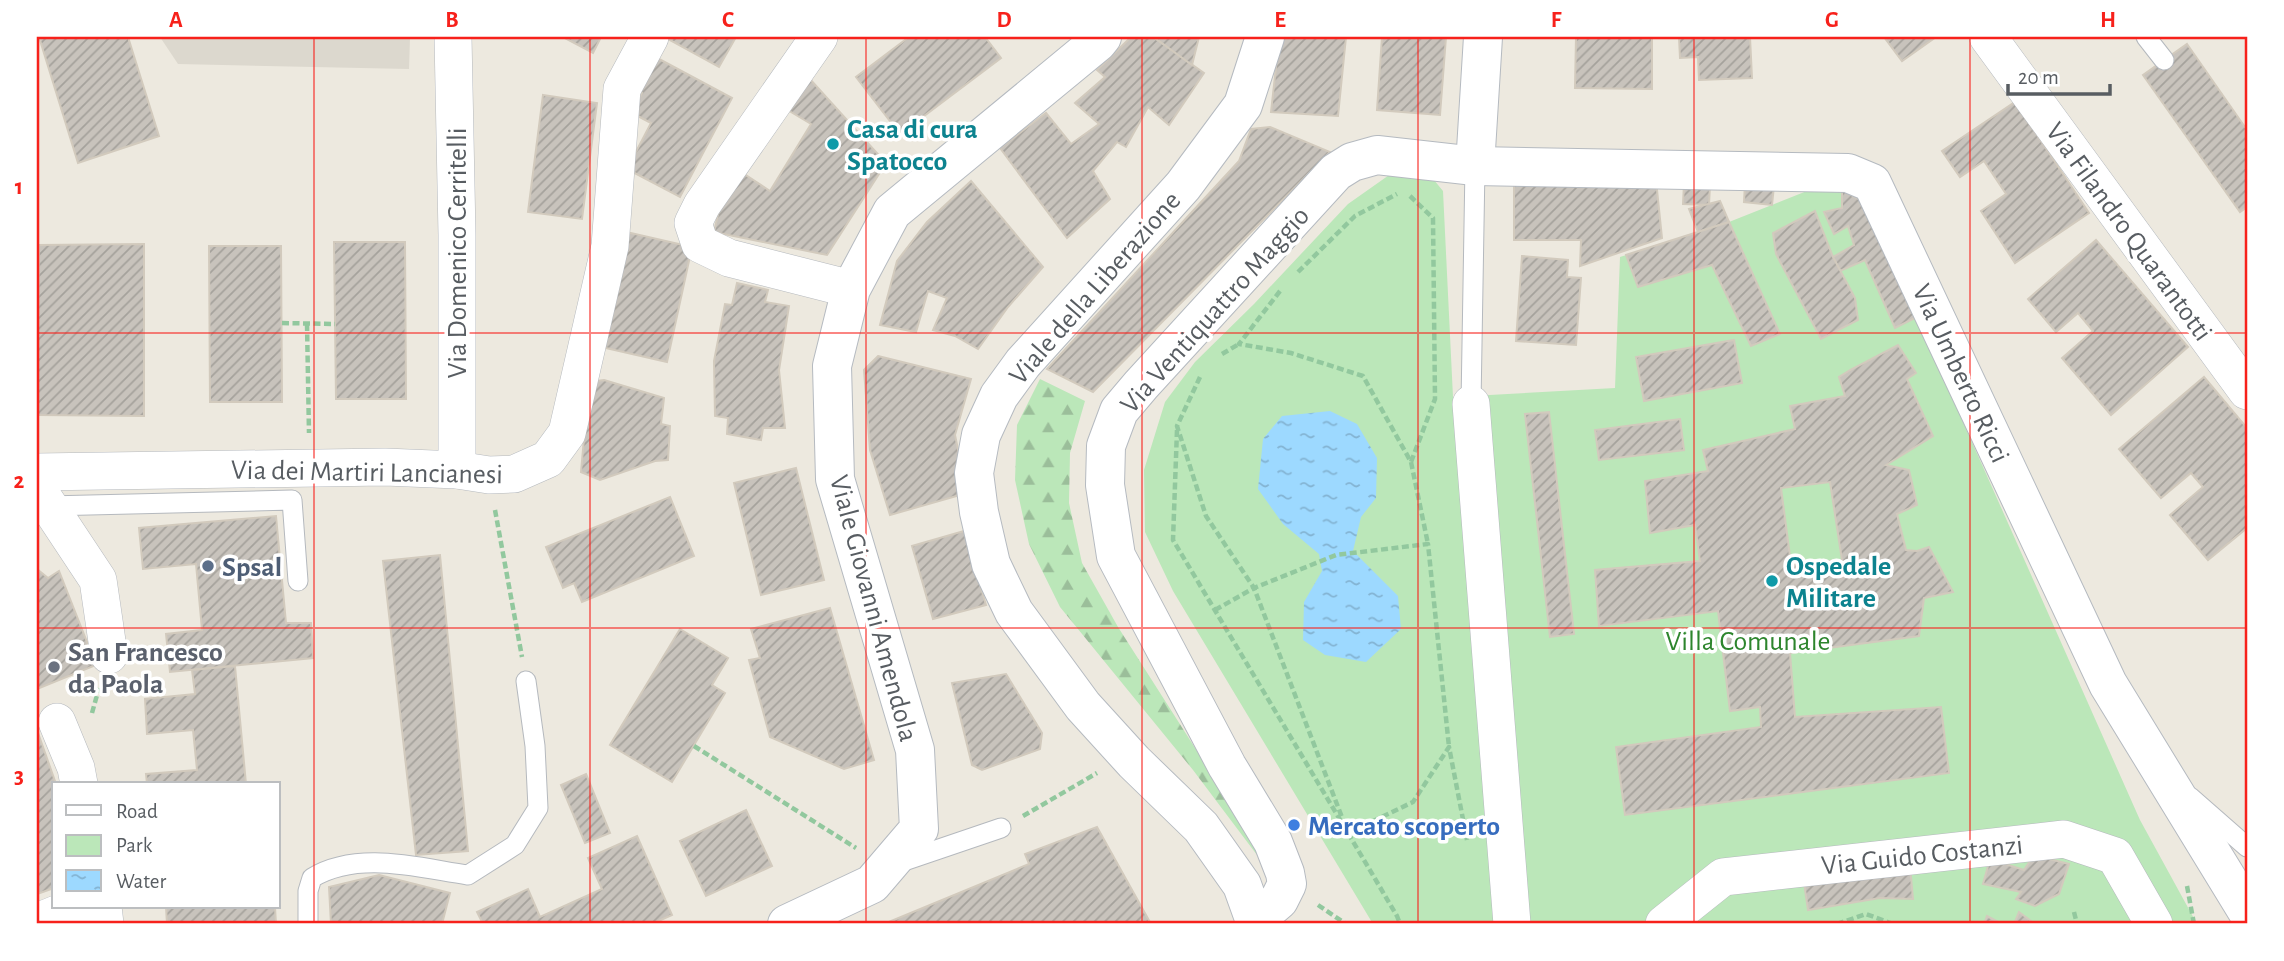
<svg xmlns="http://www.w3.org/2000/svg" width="2284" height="961" font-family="'Alegreya Sans',sans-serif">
  <defs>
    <pattern id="forest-firs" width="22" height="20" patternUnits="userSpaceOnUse" patternTransform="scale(1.75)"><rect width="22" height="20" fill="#bbe7b9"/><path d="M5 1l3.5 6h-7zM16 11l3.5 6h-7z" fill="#9bbe9a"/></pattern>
    <pattern id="water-ripples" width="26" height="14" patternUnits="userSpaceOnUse" patternTransform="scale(1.75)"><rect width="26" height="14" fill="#9dd9ff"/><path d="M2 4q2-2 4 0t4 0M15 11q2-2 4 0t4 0" fill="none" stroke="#83b3d2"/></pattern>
    <pattern id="building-hatch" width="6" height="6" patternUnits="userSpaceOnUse" patternTransform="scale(1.75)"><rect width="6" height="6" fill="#c8c3bc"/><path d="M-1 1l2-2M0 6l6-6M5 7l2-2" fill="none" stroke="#a5a29c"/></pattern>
  </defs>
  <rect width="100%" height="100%" fill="#ede9df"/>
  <polygon fill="#dcd8ce" points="160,37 410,37 409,69 178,64"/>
  <polygon fill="url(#forest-firs)" points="1040,379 1085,401 1070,453 1069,503 1082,563 1118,627 1255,842 1257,855 1193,770 1060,607 1029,544 1015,480 1017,425"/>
  <polygon fill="#bbe7b9" points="1392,173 1429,174 1443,191 1453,397 1615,388 1620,257 1729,222 1827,183 1863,197 2140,820 2197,924 1373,924 1173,591 1145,532 1144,470 1165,402 1195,362 1254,304 1348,204"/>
  <polygon fill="url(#water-ripples)" points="1330,411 1357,424 1377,458 1376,498 1361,517 1353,551 1398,596 1401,629 1366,662 1325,655 1303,640 1304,602 1322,571 1319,554 1283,524 1258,489 1263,439 1282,416"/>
  <g fill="url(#building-hatch)" stroke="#d2cabd" stroke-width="2" fill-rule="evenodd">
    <polygon points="39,37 128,37 159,136 78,163"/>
    <polygon points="563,37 601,37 593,53"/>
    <polygon points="670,37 736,37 719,67 668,39"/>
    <polygon points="909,37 985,37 1001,58 900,134 856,77"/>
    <polygon points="1131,37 1153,37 1204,73 1169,125 1148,107 1126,147 1117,142 1093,171 1110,199 1067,238 1000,148 1046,113 1071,144 1099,124 1075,103 1105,77 1097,70"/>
    <polygon points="1156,37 1199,37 1192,65 1155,38"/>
    <polygon points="1284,37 1346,37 1338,116 1271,112 1277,58"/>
    <polygon points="1382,37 1446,37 1440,115 1377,110"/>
    <polygon points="1576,37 1652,37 1652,89 1575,88"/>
    <polygon points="1679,37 1750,37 1752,78 1699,80 1698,57 1680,58"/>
    <polygon points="1884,37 1936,37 1902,61"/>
    <polygon points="2187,44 2247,130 2247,207 2240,212 2143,75"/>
    <polygon points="646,52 732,98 680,197 627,169 651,123 632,113 642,93 628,86"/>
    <polygon points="799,67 886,163 827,255 714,232 721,201 735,168 770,191 811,124 776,103"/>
    <polygon points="543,95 597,103 582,219 528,212"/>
    <polygon points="2015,102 2089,213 2015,263 1981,211 2006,194 1984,161 1960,177 1942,151"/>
    <polygon points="1270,127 1330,152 1093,392 1047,369 1239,161 1251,129"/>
    <polygon points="1514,180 1656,180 1662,238 1580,266 1581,240 1514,240"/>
    <polygon points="971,181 1043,267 1008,307 978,349 955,336 933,330 947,298 928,291 916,332 880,325 897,261 927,222"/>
    <polygon points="1684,183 1710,185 1709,205 1683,204"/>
    <polygon points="1745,183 1774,186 1772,205 1744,202"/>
    <polygon points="1842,190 1860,200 1915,318 1895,328 1865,260 1840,271 1833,257 1854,245 1848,226 1834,234 1824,212 1842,208"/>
    <polygon points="1720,201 1729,222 1698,232 1689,209"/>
    <polygon points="1815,211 1833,257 1855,298 1858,320 1821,339 1776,254 1773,233"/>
    <polygon points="1729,222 1780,334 1751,346 1712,265 1638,287 1626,255"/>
    <polygon points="622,231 692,247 667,362 597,346"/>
    <polygon points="2096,240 2188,347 2111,415 2062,358 2093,331 2078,313 2056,332 2028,299"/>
    <polygon points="334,242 405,242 406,399 336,399"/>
    <polygon points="144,244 144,416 37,415 39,245"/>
    <polygon points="209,246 281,246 282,402 210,402"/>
    <polygon points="1522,256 1568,260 1567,277 1581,278 1576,345 1516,341"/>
    <polygon points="737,283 768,290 765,302 789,306 779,370 785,428 763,428 761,440 727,434 728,418 715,416 714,361 725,304 732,305"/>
    <polygon points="1734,340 1742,383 1644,401 1636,357"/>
    <path d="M1898 345 1916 373 1907 379 1933 436 1886 465 1909 470 1917 505 1897 514 1906 550 1917 551 1929 547 1953 592 1924 598 1919 636 1790 653 1795 717 1941 707 1949 773 1625 815 1616 747 1761 727 1760 707 1730 711 1718 611 1599 626 1595 570 1700 561 1695 525 1650 533 1645 481 1708 471 1703 450 1795 429 1790 406 1845 396 1839 377 1850 370ZM1830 482 1842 560 1791 564 1781 488Z"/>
    <polygon points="878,356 971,379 955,435 967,493 890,515 870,450 864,370"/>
    <polygon points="2204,377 2247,428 2247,528 2208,560 2170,515 2203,487 2191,473 2161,498 2119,449"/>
    <polygon points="604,380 664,398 661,424 670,426 668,460 655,461 600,480 581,472 589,382"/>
    <polygon points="1549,412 1574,634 1550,637 1525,414"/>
    <polygon points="1680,419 1684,450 1599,460 1595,430"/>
    <polygon points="796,468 824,580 761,595 734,483"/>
    <polygon points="670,497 694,556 582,602 574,583 563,588 546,547"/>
    <polygon points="276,516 286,623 311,623 313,658 170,672 166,634 202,630 196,564 143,569 139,528"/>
    <polygon points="964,531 986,605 933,619 912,546"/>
    <polygon points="440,555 468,851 416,855 383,561"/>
    <polygon points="37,569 48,578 59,571 96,665 37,689"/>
    <polygon points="830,608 874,760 844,769 770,737 749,660 760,658 751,629"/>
    <polygon points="680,629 728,658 712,685 725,693 672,782 610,745"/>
    <polygon points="235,666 246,784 147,784 146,774 197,770 193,730 147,734 145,699 195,694 192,670"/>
    <polygon points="1006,674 1042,733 1040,749 982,770 972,765 952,683"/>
    <polygon points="37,730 56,784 54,784 54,888 37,894"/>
    <polygon points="586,774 610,833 585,843 561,785"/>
    <polygon points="746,810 772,866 706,896 680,841"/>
    <polygon points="1097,827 1151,924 884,924 1029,864 1025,854"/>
    <polygon points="637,836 672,915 652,924 483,924 477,912 528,889 540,917 602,889 588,858"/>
    <polygon points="2034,855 2069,864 2059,894 2035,906 2016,899 2021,892 1983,884 1990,859 2024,870"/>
    <polygon points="1910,866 1913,899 1880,898 1808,910 1803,876"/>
    <polygon points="379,875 450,893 442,924 331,924 329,887"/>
    <polygon points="166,907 275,907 276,924 167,924"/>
    <polygon points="2019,912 2035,924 2014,924"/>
    <polygon points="1987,916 2002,924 1984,924"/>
  </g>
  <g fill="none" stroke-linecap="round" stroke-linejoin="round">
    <g stroke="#b5b9be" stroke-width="21">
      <g id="lane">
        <polyline points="2146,37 2164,60"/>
        <polyline points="1471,404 1475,166"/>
        <polyline points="48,506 292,500 298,581"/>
        <polyline points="2190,797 2247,847"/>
        <polyline points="898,863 1001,828"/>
        <path d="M308 924V891L312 878C358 850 419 868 468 875L515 845 538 808 535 746 526 681"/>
      </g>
    </g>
    <g stroke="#b5b9be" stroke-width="38">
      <g id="street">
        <polyline points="453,37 457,235 457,470"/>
        <polyline points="819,37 702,205 693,223 700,244 729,258 851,289"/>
        <polyline points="1988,37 2247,391"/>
        <polyline points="1471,404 1512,924"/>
        <polyline points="37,472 385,467 457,470 489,475 514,474 548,459 567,433 610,246 622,89 650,37"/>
        <polyline points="37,488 98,580 109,655"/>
        <polyline points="57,722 76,768 79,784"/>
        <polyline points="103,907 105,924"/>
        <polyline points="37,922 74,907"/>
        <polyline points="1664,924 1723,877 2064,839 2115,856 2154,924"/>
      </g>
    </g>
    <g stroke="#b5bac0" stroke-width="40">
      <g id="secondary">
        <polyline points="1475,166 1483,37"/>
        <polyline points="1253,912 1272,906 1279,900 1287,884 1285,873 1273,842 1227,766 1116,556 1105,485 1106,446 1119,411 1141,385 1336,172 1352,162 1377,155 1475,166 1848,173 1872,183 2108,684 2247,911"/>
        <polyline points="787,924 872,884 919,829 915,750 835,479 832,366 851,289 892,212 1098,42 1102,37"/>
        <polyline points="1256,924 1242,885 1201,827 1134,762 1083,706 1014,612 991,564 979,512 974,473 981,435 999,396 1023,363 1183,186 1243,105 1265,37"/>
      </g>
    </g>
    <g stroke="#92c89e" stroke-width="4.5" stroke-dasharray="7 3.5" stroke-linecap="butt">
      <polyline points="1410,196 1433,218 1435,399 1411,462"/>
      <polyline points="1298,272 1355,216 1397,194"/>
      <polyline points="1280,291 1239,344 1291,353 1363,376 1411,462 1428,544"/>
      <polyline points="282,323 335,324"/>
      <polyline points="307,324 309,433"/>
      <polyline points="1222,354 1239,344"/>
      <polyline points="1200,377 1177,426 1206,516 1254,588 1348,833 1413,802 1449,747 1467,840"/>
      <polyline points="1177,430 1173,540 1342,823"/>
      <polyline points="495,510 522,657"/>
      <polyline points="1215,610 1254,588 1336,555 1428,544 1449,747"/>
      <polyline points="92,713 99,688"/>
      <polyline points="694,746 856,848"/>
      <polyline points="1023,816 1097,773"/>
      <polyline points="1348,833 1397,916 1400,924"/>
      <polyline points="2187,886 2194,924"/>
      <polyline points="1318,905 1346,924"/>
      <polyline points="2074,912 2077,924"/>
      <polyline points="1837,924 1866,914 1893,924"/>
    </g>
    <use href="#lane" stroke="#fff" stroke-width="19"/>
    <use href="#street" stroke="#fff" stroke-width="37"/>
    <use href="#secondary" stroke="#fff" stroke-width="38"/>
  </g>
  <path fill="none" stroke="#f7211b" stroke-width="2" stroke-opacity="0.55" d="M314 37V924M590 37V924M866 37V924M1142 37V924M1418 37V924M1694 37V924M1970 37V924M37 333H2247M37 628H2247"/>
  <g fill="#0f9aa8" stroke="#fff" stroke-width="2.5">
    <circle cx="833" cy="144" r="7"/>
    <circle cx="1772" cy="581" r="7"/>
  </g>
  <circle fill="#5c6f8a" stroke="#fff" stroke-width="2.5" cx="208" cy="566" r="7"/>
  <circle fill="#6b7280" stroke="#fff" stroke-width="2.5" cx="54" cy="667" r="7"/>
  <circle fill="#3f7fe0" stroke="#fff" stroke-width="2.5" cx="1294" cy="825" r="7"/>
  <g text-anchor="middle" stroke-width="7" stroke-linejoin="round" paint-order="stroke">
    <g font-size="28" font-weight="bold" fill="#0d838f" stroke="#fff" text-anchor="start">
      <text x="847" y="138">Casa di cura<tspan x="847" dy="32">Spatocco</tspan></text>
      <text x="1786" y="575">Ospedale<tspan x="1786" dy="32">Militare</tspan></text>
    </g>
    <g font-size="28" fill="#585d62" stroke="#fff">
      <text transform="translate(2130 231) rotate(54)" y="10">Via Filandro Quarantotti</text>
      <text transform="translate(456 253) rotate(-90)" y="10">Via Domenico Cerritelli</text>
      <text transform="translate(1094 287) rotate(-49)" y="10">Viale della Liberazione</text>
      <text transform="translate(1214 309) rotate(-48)" y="10">Via Ventiquattro Maggio</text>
      <text transform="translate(1962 373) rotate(65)" y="10">Via Umberto Ricci</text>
      <text transform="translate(367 471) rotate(1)" y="10">Via dei Martiri Lancianesi</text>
      <text transform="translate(875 608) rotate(75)" y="10">Viale Giovanni Amendola</text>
      <text transform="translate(1922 854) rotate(-6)" y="10">Via Guido Costanzi</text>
    </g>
    <g font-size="28" font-weight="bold" fill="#4e5e75" stroke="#fff" text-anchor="start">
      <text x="222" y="576">Spsal</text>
    </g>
    <g font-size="28" fill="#2d852d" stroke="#fff">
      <text x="1748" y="650">Villa Comunale</text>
    </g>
    <g font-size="28" font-weight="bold" fill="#5b616d" stroke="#fff" text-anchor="start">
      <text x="68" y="661">San Francesco<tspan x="68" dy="32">da Paola</tspan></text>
    </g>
    <g font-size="28" font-weight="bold" fill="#366cbe" stroke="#fff" text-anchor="start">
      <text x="1308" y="835">Mercato scoperto</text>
    </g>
  </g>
  <rect width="2284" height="961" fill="none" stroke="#ffffff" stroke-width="77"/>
  <rect x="52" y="782" width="228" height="126" fill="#ffffff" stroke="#bcbec0" stroke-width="2"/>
  <rect x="66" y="805" width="35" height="10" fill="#ffffff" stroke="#bcbec0" stroke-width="2"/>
  <text x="116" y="818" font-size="21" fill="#585d62">Road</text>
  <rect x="66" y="835" width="35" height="21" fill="#bbe7b9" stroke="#bcbec0" stroke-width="2"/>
  <text x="116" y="852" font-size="21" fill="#585d62">Park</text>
  <rect x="66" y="870" width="35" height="21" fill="url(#water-ripples)" stroke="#bcbec0" stroke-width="2"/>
  <text x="116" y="888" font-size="21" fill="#585d62">Water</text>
  <path d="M2008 84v10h102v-10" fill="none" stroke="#585d62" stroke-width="3.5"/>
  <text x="2018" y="84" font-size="21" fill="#585d62" stroke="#ffffff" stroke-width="5" paint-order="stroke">20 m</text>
  <rect x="38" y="38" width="2208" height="884" fill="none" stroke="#f7211b" stroke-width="2.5"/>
  <g font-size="23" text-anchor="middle" font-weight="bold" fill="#f7211b">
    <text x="176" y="27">A</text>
    <text x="452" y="27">B</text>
    <text x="728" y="27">C</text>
    <text x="1004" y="27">D</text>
    <text x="1280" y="27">E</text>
    <text x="1556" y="27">F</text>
    <text x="1832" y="27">G</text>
    <text x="2108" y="27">H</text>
    <text x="19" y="194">1</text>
    <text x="19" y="488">2</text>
    <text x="19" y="783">3</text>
  </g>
</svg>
